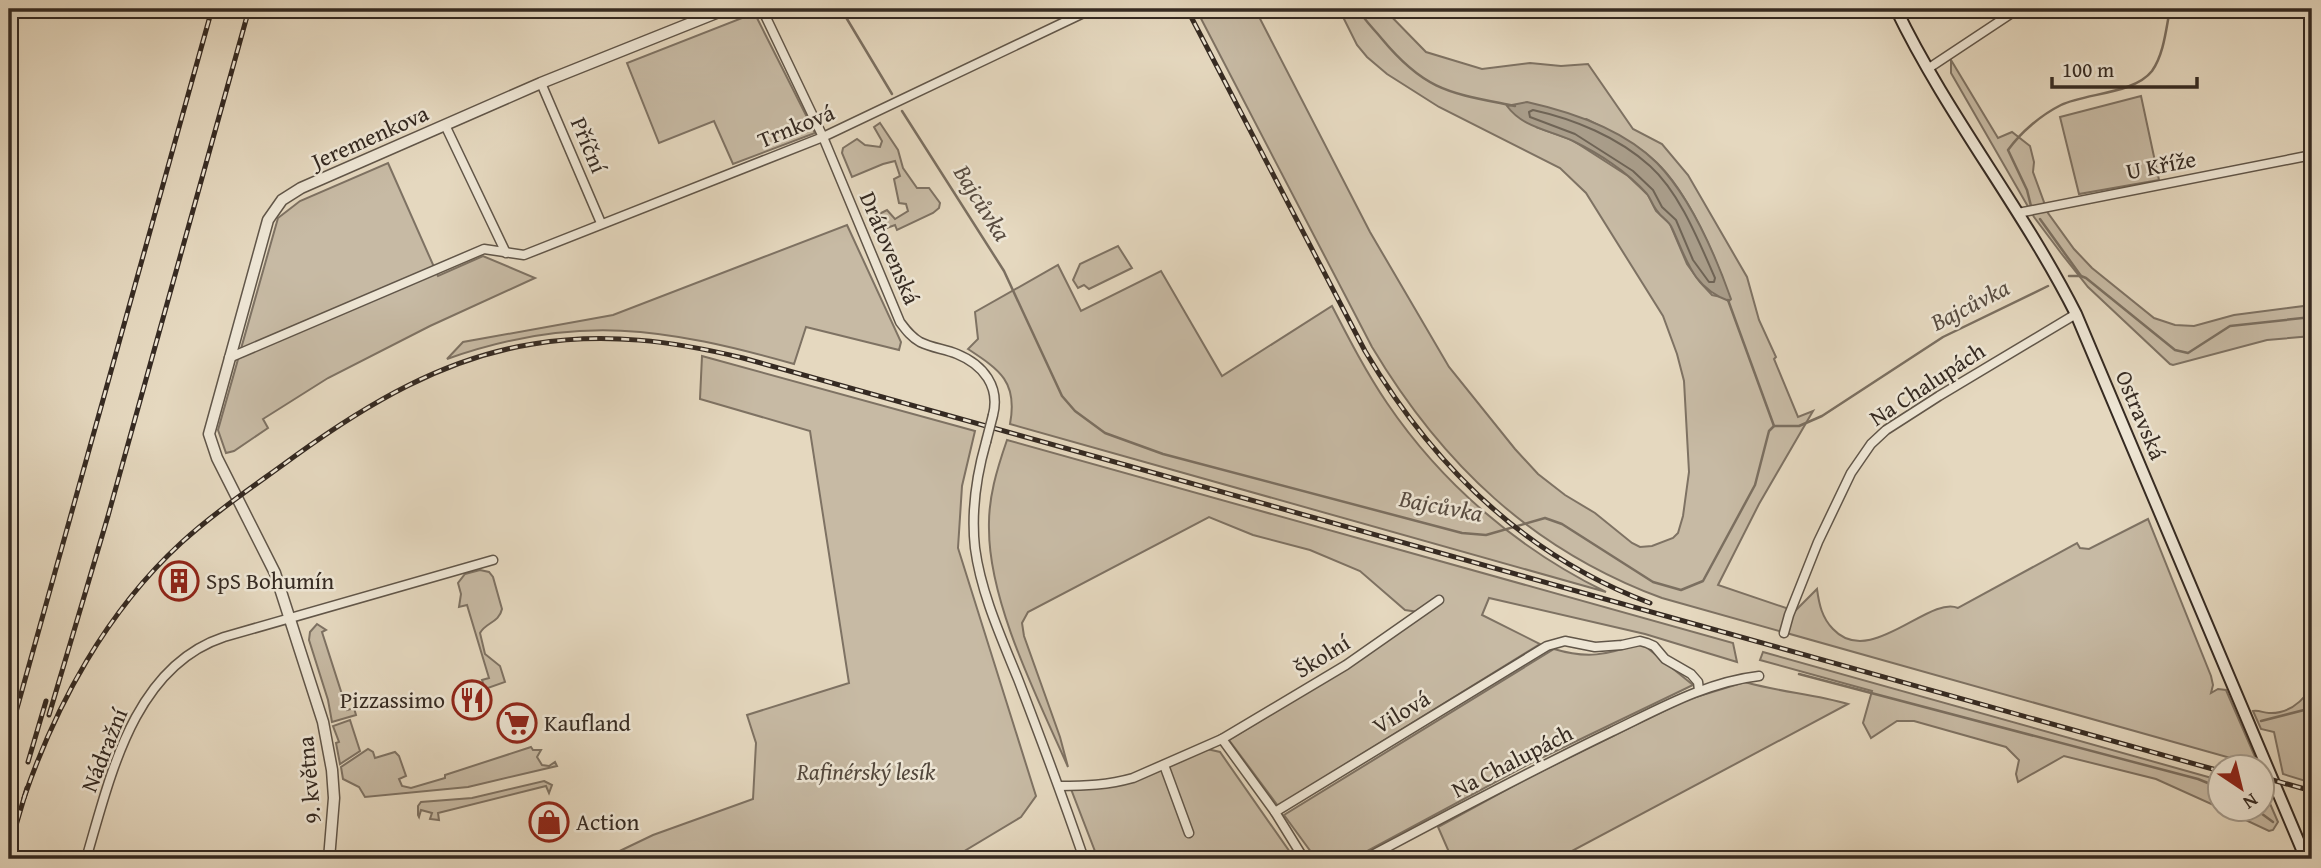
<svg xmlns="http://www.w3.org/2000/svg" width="2321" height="868" font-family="'Gentium Book Plus',serif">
  <rect width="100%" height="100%" fill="#e5d8bf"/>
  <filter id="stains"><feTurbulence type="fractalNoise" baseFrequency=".00286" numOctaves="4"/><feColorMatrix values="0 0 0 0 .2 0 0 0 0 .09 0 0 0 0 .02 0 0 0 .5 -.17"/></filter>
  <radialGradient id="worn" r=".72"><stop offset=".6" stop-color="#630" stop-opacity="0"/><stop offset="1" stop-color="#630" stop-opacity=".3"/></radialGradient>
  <g fill="#c7baa4" stroke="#7e7263" stroke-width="2" fill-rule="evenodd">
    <path d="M1196 9H1255L1370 232 1449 367 1515 449 1538 474 1565 495 1595 513 1632 543 1640 547 1652 546 1673 538 1678 533 1683 516 1689 472 1684 381 1677 354 1663 316 1586 193 1560 168 1439 107 1387 74 1367 57 1357 45 1339 9H1384L1426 52 1482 69 1530 63 1561 66 1588 64 1633 129 1662 144 1688 175 1747 277 1759 320 1776 357 1774 359 1798 417 1813 411 1759 504 1718 585 1795 611 1817 589C1819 604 1822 618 1833 629 1870 669 1929 595 1958 608L2077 543 2080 548 2089 549 2148 519 2211 676 2213 685 2211 693 2218 689 2226 690 2259 766 1662 598C1532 550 1442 464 1372 347ZM1586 119C1610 131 1636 143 1656 162 1688 192 1716 257 1730 299L1712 295 1700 282 1687 264 1670 224 1656 211 1648 195 1628 176 1572 140 1536 127Z"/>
    <polygon points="747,16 757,18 815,133 733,164 714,121 659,143 627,63"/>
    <polygon points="1951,60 1998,138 2012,132 2030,146 2034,162 2033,172 2048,213 2074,249 2092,268 2154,318 2175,325 2194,326 2234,315 2312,305 2312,336 2267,340 2173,365 2170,364 2088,287 2061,253 2034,217 1951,73"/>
    <polygon points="2141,96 2159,180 2079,194 2060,117"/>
    <polygon points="880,123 898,150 903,168 917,188 929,188 940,203 939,208 933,213 897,230 895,225 884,229 885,235 877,238 869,219 887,210 895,219 908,211 906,204 899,203 894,179 900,176 895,161 883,164 852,177 842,153 843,148 857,139 865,145 880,147 882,141 874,127"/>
    <polygon points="388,163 438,276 483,256 535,278 430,326 328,378 263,419 268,428 234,451 226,453 218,430 278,218 300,201"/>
    <path d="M847 225 901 342 899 350 806 327 794 364C666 328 576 313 447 359L463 342 613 315Z"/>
    <polygon points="1118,246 1132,268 1089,289 1084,285 1078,288 1073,280 1080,264"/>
    <path d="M1058 265 1081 311 1161 271 1222 376 1332 306C1349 339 1366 372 1387 403 1442 484 1518 549 1606 592L1010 424C1018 382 1000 370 968 349L978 339 975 312Z"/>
    <polygon points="702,356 975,431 962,486 958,548 1036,796 1021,817 951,859 603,859 653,835 753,799 756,743 747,715 849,683 810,431 700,399"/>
    <path d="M1007 440 1733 643 1737 662 1645 634 1489 598 1482 615 1540 644 1278 806 1229 740 1360 660 1425 613 1405 610 1360 571 1310 550 1253 535 1209 517 1028 612 1022 623 1024 636 1060 737 1068 767C1038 699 989 603 989 529 988 498 997 469 1007 440Z"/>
    <path d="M480 570 489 572 493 577 502 609C499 623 486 622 480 633L485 654 500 666 505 682 485 689 482 680 489 678 467 605 459 607 461 594 458 583 465 574Z"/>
    <polygon points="317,624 326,630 322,632 347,710 354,708 356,715 332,722 328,700 309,640 310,632"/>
    <path d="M1638 644 1645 646 1693 685 1529 764 1360 855C1346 859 1327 863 1314 856L1284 815 1554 649C1587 659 1606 655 1638 644Z"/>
    <polygon points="1763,652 2219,780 2220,808 2156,779 2064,756 2018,782 2016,774 2019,760 2006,747 1914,721 1897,721 1871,738 1863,723 1872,691 1760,660"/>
    <path d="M1745 682C1779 692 1814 694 1848 704L1557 859H1452L1438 827 1530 777 1686 700Z"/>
    <path d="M2312 687V783L2283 774 2274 732 2261 729 2253 711C2260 710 2263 713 2269 713 2289 714 2302 702 2312 687Z"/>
    <polygon points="350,720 360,751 340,764 336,743 339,742 333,726"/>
    <polygon points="531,747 533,750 541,750 537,757 542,765 549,766 555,762 557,766 468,787 365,797 359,787 343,779 341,767 368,749 373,752 375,758 395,752 399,756 406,776 399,779 402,786 411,788 445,778 445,775"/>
    <path d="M1207 749 1220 752 1292 855 1291 859H1098L1071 789C1123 792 1161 770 1207 749Z"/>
    <polygon points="544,781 552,785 549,793 546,786 438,813 439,820 430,819 432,813 421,810 419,817 418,815 418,806 421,802 472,798"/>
    <polygon points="2262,791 2265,792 2278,822 2273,830 2269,831 2220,808 2262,808"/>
  </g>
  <path fill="#a99d8a" stroke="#7b6f60" stroke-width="2" d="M1527 102C1572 112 1623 129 1657 163 1690 197 1715 254 1731 299L1729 301C1692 287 1687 260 1672 228 1669 221 1662 218 1658 212 1653 207 1651 199 1647 194 1628 172 1598 153 1573 141 1550 130 1523 128 1507 106Z"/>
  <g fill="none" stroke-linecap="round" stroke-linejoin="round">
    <path stroke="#6f6456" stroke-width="2" d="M1533 110C1574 119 1618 137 1650 166 1680 193 1699 242 1715 278L1714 282H1709L1693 260 1676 220 1662 207 1653 190 1633 171 1575 134 1530 117 1529 112Z"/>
    <g stroke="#7b6f60" stroke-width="2.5">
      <polyline points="841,9 892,94"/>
      <path d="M1358 9C1364 20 1374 29 1382 39 1426 92 1451 93 1515 106"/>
      <polyline points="902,111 1004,271 1062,396 1075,411 1105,433 1163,454 1462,533 1486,535 1545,518 1562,524 1653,582 1681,590 1703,581 1755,485 1769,431 1774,426 1799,426 1822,416 1943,337 2048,286"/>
      <path d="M2031 206 2027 190 2008 150C2021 132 2041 115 2061 105 2086 93 2134 94 2152 71 2164 54 2166 29 2170 9"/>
      <polyline points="2040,219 2081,276"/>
      <polyline points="2069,276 2081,276 2086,278 2175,350 2188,353 2230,326 2312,317"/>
      <polyline points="1728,300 1774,426"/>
      <polyline points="1799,674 2198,779 2220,788"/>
      <polyline points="2261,721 2312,708"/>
      <polyline points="2254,808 2273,822"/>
    </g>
    <g stroke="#615649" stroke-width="11">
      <g id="minor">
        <path d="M762 9 823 137 900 322C906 330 911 337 920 342 932 348 945 349 957 354 984 365 1000 387 993 415"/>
        <polyline points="1929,68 2018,9"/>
        <polyline points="541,83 601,223"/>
        <polyline points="445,125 506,253"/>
        <polyline points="2018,213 2312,155"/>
        <polyline points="229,358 484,249 524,255 823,137 1092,9"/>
        <path d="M986 442C976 477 971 512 975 548 981 593 1001 637 1018 679 1041 739 1063 798 1084 859"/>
        <polyline points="1784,633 1789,615 1818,542 1851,473 1871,444 1886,430 1939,396 2076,314"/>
        <polyline points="1222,739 1275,812 1304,859"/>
        <polyline points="1164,765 1189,833"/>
        <path d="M1059 786C1085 786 1108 785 1133 778L1222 739 1346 665 1439 600"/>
        <polyline points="1275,812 1547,646 1565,641 1595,647 1622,645 1640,641 1647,643 1654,646 1665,659 1691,674 1698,682 1699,690"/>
        <path d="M86 859C110 778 133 667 224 637L493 560"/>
        <path d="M1365 859C1446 816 1528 772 1611 732 1659 709 1706 682 1759 676"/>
      </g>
    </g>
    <g stroke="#615649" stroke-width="13">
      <polyline id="tertiary" points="329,859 334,798 332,770 323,722 275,573 217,458 209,434 268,220 282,200 301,188 541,83 726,9"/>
    </g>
    <g stroke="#352a22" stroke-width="14">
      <path id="secondary" d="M1896 9C1947 115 2023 209 2076 314L2306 859"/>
    </g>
    <use href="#minor" stroke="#eee6d5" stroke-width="8"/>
    <use href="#tertiary" stroke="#eee6d5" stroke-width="10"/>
    <use href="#secondary" stroke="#eee6d5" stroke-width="10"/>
    <g stroke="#352a22" stroke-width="5">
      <g id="rail">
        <path d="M1187 9 1365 351C1432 464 1524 556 1650 603"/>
        <polyline points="49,715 108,516 249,9"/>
        <polyline points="9,737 212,9"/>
        <polyline points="28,762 46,701"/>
        <polyline points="2262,777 2312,791"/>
        <path d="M24 798C56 704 107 611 181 543 216 511 257 484 295 456 367 404 444 358 533 344 605 332 673 341 743 358L2220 771"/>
        <polyline points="9,849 27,788"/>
      </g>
    </g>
    <use href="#rail" stroke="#eee6d5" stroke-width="2.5" stroke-dasharray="8" stroke-linecap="butt"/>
    <g stroke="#615649" stroke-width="11" stroke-linecap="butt">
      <polyline id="minor-bridge" points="986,442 993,415"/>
    </g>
    <use href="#minor-bridge" stroke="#eee6d5" stroke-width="8"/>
  </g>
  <defs>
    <g id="building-ring" transform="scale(2.0125)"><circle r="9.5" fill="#eee6d5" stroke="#8f2418" stroke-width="1.5"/><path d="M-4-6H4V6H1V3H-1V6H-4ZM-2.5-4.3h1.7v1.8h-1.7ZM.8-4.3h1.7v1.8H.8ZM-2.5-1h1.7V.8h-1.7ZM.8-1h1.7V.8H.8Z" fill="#8f2418"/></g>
    <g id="restaurant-ring" transform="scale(2.0125)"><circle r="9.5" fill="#eee6d5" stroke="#8f2418" stroke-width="1.5"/><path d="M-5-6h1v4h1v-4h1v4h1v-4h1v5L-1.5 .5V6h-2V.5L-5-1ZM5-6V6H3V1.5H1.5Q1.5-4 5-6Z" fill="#8f2418"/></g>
    <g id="supermarket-ring" transform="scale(2.0125)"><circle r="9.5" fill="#eee6d5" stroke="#8f2418" stroke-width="1.5"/><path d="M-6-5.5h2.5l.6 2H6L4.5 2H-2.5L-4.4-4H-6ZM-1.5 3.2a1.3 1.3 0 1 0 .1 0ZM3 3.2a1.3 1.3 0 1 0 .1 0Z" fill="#8f2418"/></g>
    <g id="shop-ring" transform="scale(2.0125)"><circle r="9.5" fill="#eee6d5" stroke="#8f2418" stroke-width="1.5"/><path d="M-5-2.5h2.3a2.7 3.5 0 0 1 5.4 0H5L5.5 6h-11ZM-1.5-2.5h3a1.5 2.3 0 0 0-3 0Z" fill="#8f2418"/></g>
  </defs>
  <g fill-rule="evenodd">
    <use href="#building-ring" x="179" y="581"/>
    <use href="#restaurant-ring" x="472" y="700"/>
    <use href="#supermarket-ring" x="517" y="723"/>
    <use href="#shop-ring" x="549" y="822"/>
  </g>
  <g text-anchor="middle" stroke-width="5" stroke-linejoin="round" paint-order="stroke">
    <g font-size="23" fill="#352a22" stroke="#eee6d5">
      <text transform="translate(796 126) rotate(-22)" y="8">Trnková</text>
      <text transform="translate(370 137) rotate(-24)" y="8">Jeremenkova</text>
      <text transform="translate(589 145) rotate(67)" y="8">Příční</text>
      <text transform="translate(2161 165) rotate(-11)" y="8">U Kříže</text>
      <text transform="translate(890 248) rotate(67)" y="8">Drátovenská</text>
      <text transform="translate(1927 384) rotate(-33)" y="8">Na Chalupách</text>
      <text transform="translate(2141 415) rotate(67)" y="8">Ostravská</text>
      <text transform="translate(1322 656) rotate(-32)" y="8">Školní</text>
      <text transform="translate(1401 712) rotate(-31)" y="8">Vilová</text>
      <text transform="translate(104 750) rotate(-68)" y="8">Nádražní</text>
      <text transform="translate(1512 761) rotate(-27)" y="8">Na Chalupách</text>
      <text transform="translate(309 780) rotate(-95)" y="8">9. května</text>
    </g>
    <g font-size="23" fill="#352a22" stroke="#eee6d5" text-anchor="start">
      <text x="206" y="589">SpS Bohumín</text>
      <text x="445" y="708" text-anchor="end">Pizzassimo</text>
      <text x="544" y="731">Kaufland</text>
      <text x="576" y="830">Action</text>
    </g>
    <g font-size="23" font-style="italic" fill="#52473c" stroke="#eee6d5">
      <text x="866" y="780">Rafinérský lesík</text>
    </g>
    <g font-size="24" font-style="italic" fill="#584c41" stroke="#eee6d5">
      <text transform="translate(982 203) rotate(58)" y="8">Bajcůvka</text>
      <text transform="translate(1970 305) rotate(-27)" y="8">Bajcůvka</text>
      <text transform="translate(1441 506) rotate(11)" y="8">Bajcůvka</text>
    </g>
  </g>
  <rect width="2321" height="868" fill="none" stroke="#e5d8bf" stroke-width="35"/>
  <rect x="10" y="10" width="2300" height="847" fill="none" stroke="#352a22" stroke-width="3.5"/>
  <rect x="18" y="18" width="2286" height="833" fill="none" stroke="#352a22" stroke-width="2"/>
  <g transform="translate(2241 788) rotate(145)"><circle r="33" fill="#eee6d5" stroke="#a49b8d" stroke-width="2"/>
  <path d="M0-5L12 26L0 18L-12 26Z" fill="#8f2418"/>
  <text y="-10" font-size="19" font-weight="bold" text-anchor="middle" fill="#352a22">N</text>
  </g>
  <path d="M2052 77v10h145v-10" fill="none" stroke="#352a22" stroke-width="3.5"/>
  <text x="2062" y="77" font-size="21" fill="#352a22" stroke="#eee6d5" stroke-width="5" paint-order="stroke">100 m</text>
  <rect width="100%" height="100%" filter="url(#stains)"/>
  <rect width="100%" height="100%" fill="url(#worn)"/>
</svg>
